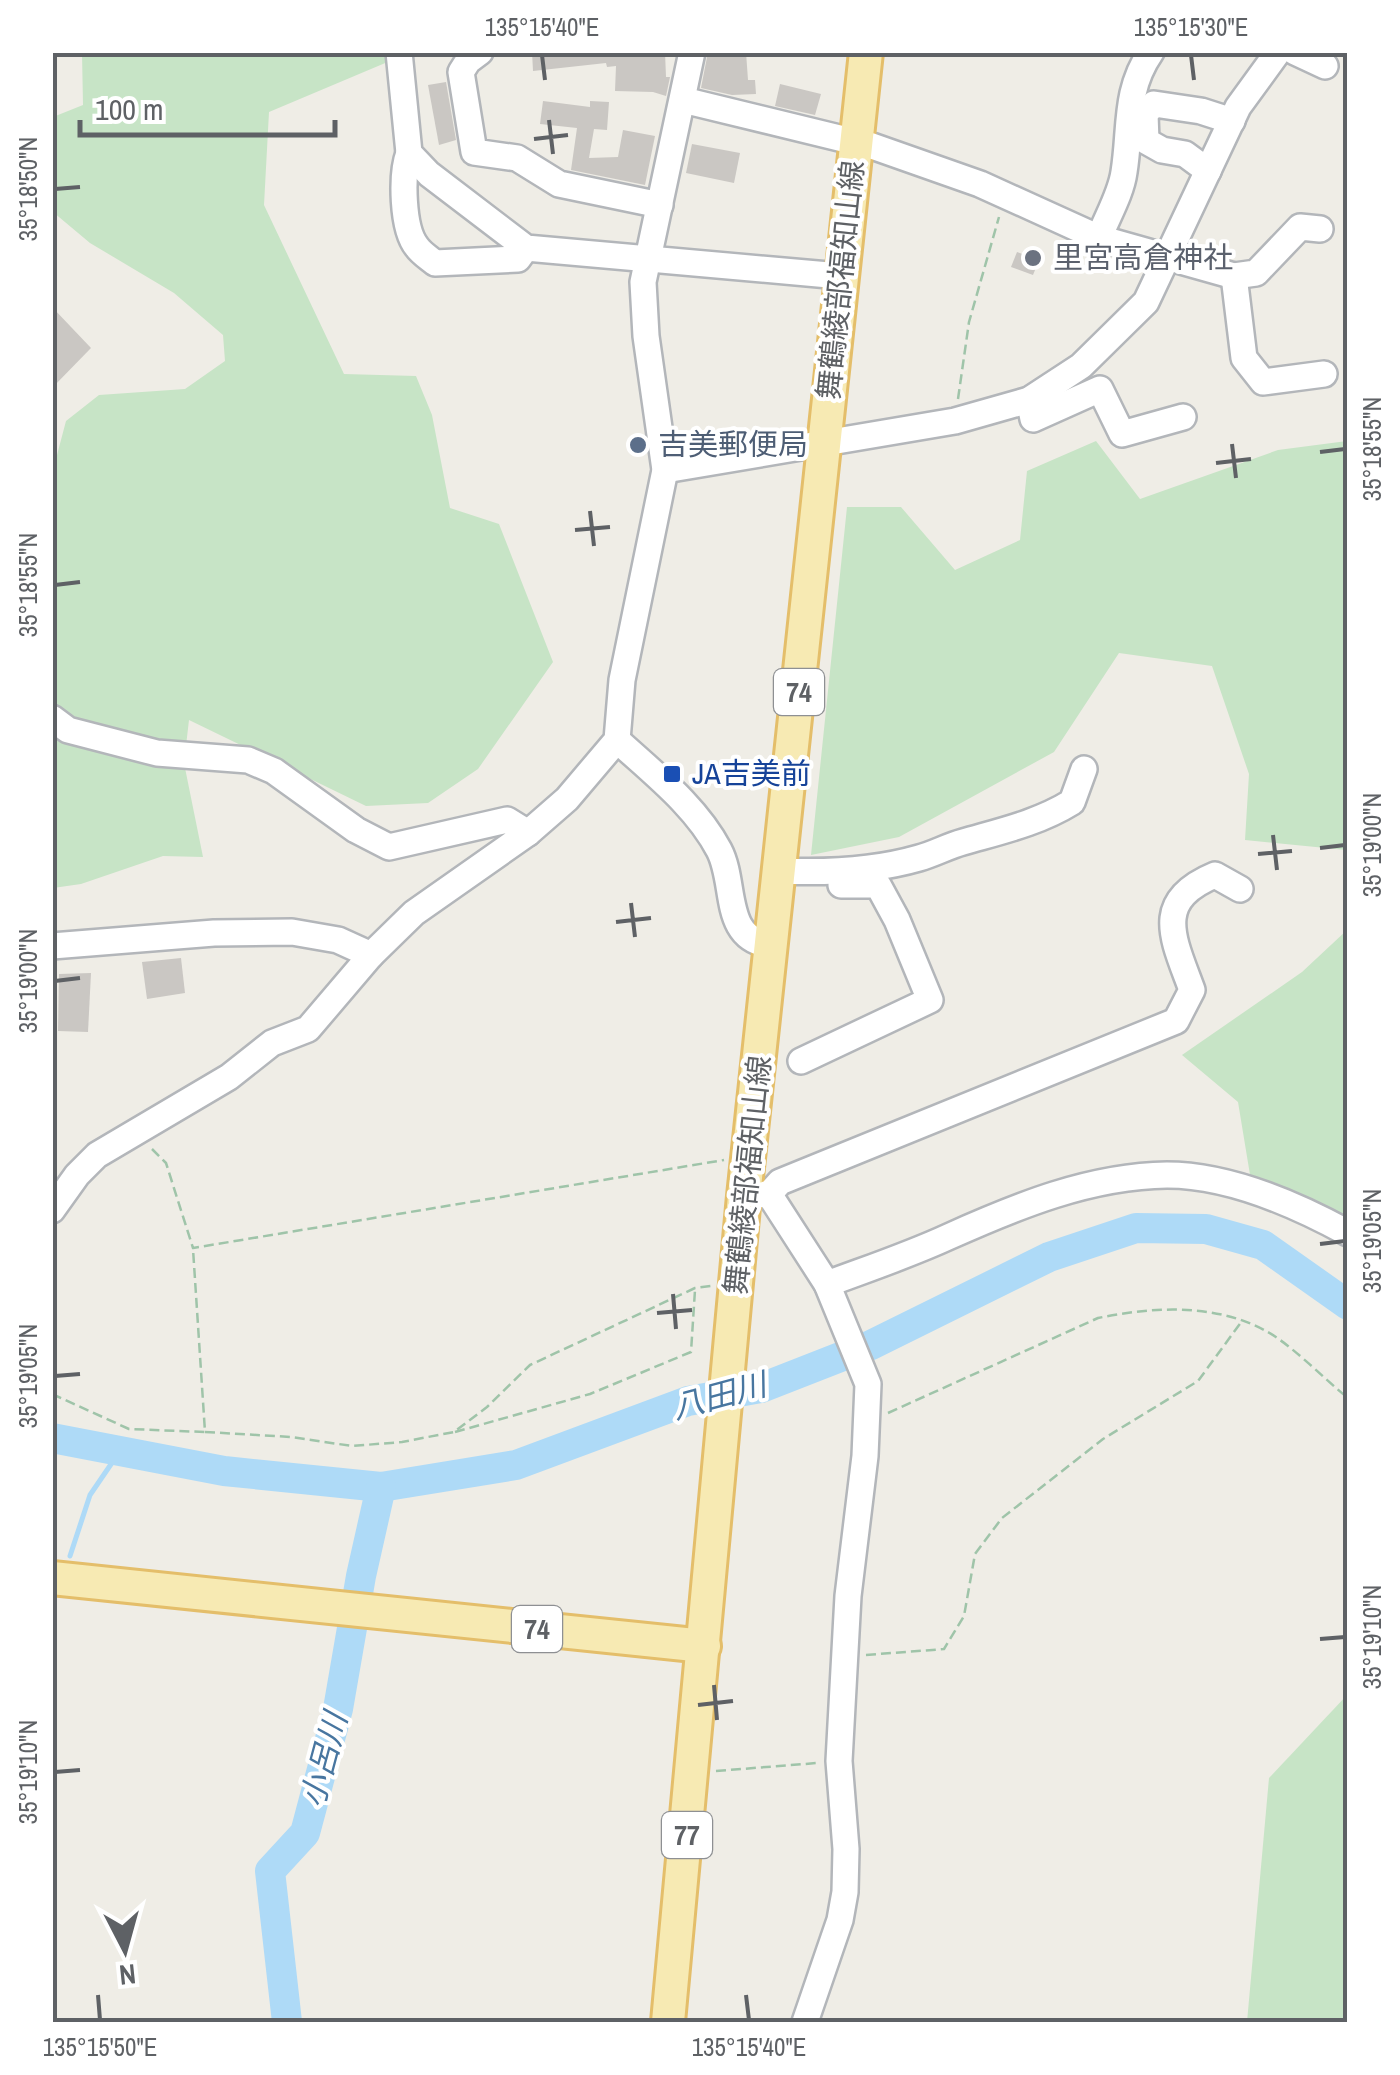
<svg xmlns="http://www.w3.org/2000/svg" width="1400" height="2075" font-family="'Archivo Narrow','Noto Sans JP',sans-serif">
  <rect width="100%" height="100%" fill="#efede6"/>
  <g fill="#c7e4c6">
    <polygon points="82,53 388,53 390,61 269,112 264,205 344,374 416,376 432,415 450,508 499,524 553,662 478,769 428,803 366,806 189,720 184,763 203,857 163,856 81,884 53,888 52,474 66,421 99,395 185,389 225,361 223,335 174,293 90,243 53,212 53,117 83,105"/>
    <polygon points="1096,441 1140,499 1278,450 1347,441 1347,869 1346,850 1245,840 1249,774 1212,666 1119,653 1054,752 899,837 811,855 847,507 901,507 955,570 1020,540 1027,471"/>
    <polygon points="1347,930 1347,1218 1253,1193 1238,1102 1182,1055 1302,972"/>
    <polygon points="1347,1695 1347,2022 1247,2022 1269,1778"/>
  </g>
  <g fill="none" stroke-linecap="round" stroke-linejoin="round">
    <polyline stroke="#aedaf7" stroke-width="5" points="70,1556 90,1495 120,1451"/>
    <g stroke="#aedaf7" stroke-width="30">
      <polyline points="52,1438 224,1471 381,1487 516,1465 688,1401 761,1388 871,1345 1049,1257 1136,1228 1206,1229 1263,1245 1348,1305"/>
      <polyline points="287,2022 270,1871 305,1833 338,1709 361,1576 381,1487"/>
    </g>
  </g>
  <g fill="#cac7c3">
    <polygon points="532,52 665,52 666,77 670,77 666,96 653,92 615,91 616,66 607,67 606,63 533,71"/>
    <polygon points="708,52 746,52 748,80 755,80 756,94 732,95 701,88"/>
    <polygon points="446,82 456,140 439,145 428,85"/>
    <polygon points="780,84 821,94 815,115 775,106"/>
    <polygon points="543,101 590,107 590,101 609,102 607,130 594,129 589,158 618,157 623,130 655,136 645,185 571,170 577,128 540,124"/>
    <polygon points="692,144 740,153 734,183 686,173"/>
    <polygon points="1017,252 1039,260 1033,275 1011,267"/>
    <polygon points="52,307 91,348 52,388"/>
    <polygon points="181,958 185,993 147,999 142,962"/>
    <polygon points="91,973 88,1032 58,1031 59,974"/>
  </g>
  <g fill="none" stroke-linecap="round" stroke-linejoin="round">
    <g stroke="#b3b6ba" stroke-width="30">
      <g id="minor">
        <polyline points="399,52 409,153 429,174 526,248 840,276"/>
        <polyline points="480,52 468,61 461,72 474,152 517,158 559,184 660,205"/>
        <polyline points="1295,52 1325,66"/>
        <polyline points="683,100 872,146 980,184 1099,238 1234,276 1256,273 1300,227 1320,229"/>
        <path d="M409 153C401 174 402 229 417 247 421 253 429 258 435 263L518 259 526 248"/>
        <polyline points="1208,171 1185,154 1162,150 1146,141 1145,114 1154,104 1201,111 1232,121"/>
        <path d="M1099 238C1107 217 1121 194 1124 172 1131 129 1124 91 1151 52"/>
        <polyline points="1234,276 1244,358 1263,382 1324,374"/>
        <polyline points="1029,400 1033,419 1100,389 1122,434 1183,417"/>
        <polyline points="665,470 955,421 1029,400 1081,366 1146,302 1238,107 1278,52"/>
        <polyline points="52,718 68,730 157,753 248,760 274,771 356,830 389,847 507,820 528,833"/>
        <path d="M617 740C653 773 696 806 719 850 737 884 721 939 771 945"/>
        <path d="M781 871C827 873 874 871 919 858 934 854 948 846 963 842 1001 831 1038 823 1072 802L1084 769"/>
        <polyline points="52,946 214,933 292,932 338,940 371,955"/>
        <polyline points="801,1061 930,1000 897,920 878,885 841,885"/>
        <path d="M769 1194 780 1182 1176 1021 1192 990C1173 938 1152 901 1215 875L1240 889"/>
        <polyline points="744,1196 769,1194 827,1284 868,1384 865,1456 848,1596 839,1761 846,1849 845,1892 840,1920 805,2022"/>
        <polyline points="52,1210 77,1175 97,1155 229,1077 272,1043 308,1029 371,955 414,913 528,833 567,799 617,740 622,680 665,470 646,336 643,282 692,52"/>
        <path d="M827 1284C867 1269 909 1255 948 1237 1017 1206 1090 1176 1167 1175 1229 1175 1295 1204 1348 1233"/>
      </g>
    </g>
    <g stroke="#e4be6a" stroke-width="38">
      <g id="major">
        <polyline points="52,1578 704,1646"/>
        <polyline points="668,2022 744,1196 866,52"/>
      </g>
    </g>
    <g stroke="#9fc4a9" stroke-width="2.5" stroke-dasharray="10 5" stroke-linecap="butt">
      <polyline points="958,399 969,322 999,217"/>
      <polyline points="152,1149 166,1163 193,1248 724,1160"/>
      <polyline points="52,1394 129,1429 205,1432 193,1249"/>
      <path d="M888 1413 1098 1318C1151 1307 1214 1303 1264 1330 1290 1343 1324 1379 1348 1398"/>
      <polyline points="205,1432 291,1437 352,1446 402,1442 454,1432 487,1407 530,1365 695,1288 711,1286"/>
      <polyline points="455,1432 590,1394 691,1352 695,1290"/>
      <polyline points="866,1655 944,1649 964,1616 975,1554 1002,1518 1103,1439 1198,1381 1242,1321"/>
      <polyline points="716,1771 817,1763"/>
    </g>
    <use href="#minor" stroke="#fff" stroke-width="25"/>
    <use href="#major" stroke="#f7eab3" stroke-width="32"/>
  </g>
  <path fill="none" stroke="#5e6165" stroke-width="4" d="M542 55 545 80M1191 55 1194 80M549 120 553 154M534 139 568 135M55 189 80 187M1232 444 1236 478M1320 452 1345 449M1216 463 1251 459M590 511 594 546M575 530 610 527M55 585 80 582M1273 835 1277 870M1320 848 1345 845M1258 854 1292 851M631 903 635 937M616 922 651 918M55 981 80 978M1320 1244 1345 1241M673 1294 676 1329M657 1313 692 1310M55 1376 80 1374M1320 1639 1345 1637M714 1685 717 1720M698 1705 733 1701M55 1772 80 1770M98 1995 100 2020M746 1995 749 2020"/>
  <circle fill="#6b7280" stroke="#fff" stroke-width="4" cx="1033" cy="258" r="10"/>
  <circle fill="#5c6f8a" stroke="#fff" stroke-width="4" cx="638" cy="445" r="10"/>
  <rect fill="#1a4fb4" stroke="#fff" stroke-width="4" x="662" y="764" width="20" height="20" rx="5"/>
  <g text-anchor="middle" stroke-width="8" stroke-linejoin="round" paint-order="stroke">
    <g fill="#fff" stroke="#8e9093" stroke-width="2.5">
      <rect x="774" y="669" width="50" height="46" rx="8"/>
      <rect x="512" y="1606" width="50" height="46" rx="8"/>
      <rect x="662" y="1812" width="50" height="46" rx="8"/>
    </g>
    <g font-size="28" font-weight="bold" fill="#5e6165">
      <text x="799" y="702">74</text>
      <text x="537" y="1639">74</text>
      <text x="687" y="1845">77</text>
    </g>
    <g font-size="30" fill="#5b616d" stroke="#fff" text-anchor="start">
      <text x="1053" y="268">里宮高倉神社</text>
    </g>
    <g font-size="30" fill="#5e6165" stroke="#fff">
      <text transform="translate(841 280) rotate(-84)" y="10">舞鶴綾部福知山線</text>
      <text transform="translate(748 1175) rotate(-84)" y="10">舞鶴綾部福知山線</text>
    </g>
    <g font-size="30" fill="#4e5e75" stroke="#fff" text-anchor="start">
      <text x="658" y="455">吉美郵便局</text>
    </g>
    <g font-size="30" fill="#164399" stroke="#fff" text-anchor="start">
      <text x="692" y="784">JA吉美前</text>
    </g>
    <g font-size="32" font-style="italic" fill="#4876a0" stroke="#fff">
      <text transform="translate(719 1396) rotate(-15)" y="11">八田川</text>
      <text transform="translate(324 1760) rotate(-75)" y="11">小呂川</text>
    </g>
  </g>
  <rect width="1400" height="2075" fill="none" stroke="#ffffff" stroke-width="110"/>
  <g transform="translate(125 1950) rotate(174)" stroke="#ffffff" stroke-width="8" paint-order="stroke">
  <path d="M0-8L18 38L0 25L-18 38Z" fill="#5e6165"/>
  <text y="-15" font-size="28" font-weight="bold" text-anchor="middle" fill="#5e6165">N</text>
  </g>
  <path d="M80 120v15h255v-15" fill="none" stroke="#5e6165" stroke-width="5"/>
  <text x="95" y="120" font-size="30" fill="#5e6165" stroke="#ffffff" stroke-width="8" paint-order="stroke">100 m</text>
  <rect x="55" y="55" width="1290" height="1965" fill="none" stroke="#5e6165" stroke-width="4"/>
  <g font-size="25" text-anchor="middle" fill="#5e6165">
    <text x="542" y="36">135°15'40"E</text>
    <text x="1191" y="36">135°15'30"E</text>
    <text transform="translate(28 189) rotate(-90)" y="9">35°18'50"N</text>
    <text transform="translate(1372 449) rotate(-90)" y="9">35°18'55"N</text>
    <text transform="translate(28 585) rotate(-90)" y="9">35°18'55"N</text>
    <text transform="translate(1372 845) rotate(-90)" y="9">35°19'00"N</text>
    <text transform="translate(28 981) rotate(-90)" y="9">35°19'00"N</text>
    <text transform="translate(1372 1241) rotate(-90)" y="9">35°19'05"N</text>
    <text transform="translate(28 1376) rotate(-90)" y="9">35°19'05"N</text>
    <text transform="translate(1372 1637) rotate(-90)" y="9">35°19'10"N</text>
    <text transform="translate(28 1772) rotate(-90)" y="9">35°19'10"N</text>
    <text x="100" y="2056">135°15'50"E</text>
    <text x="749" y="2056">135°15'40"E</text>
  </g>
</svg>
